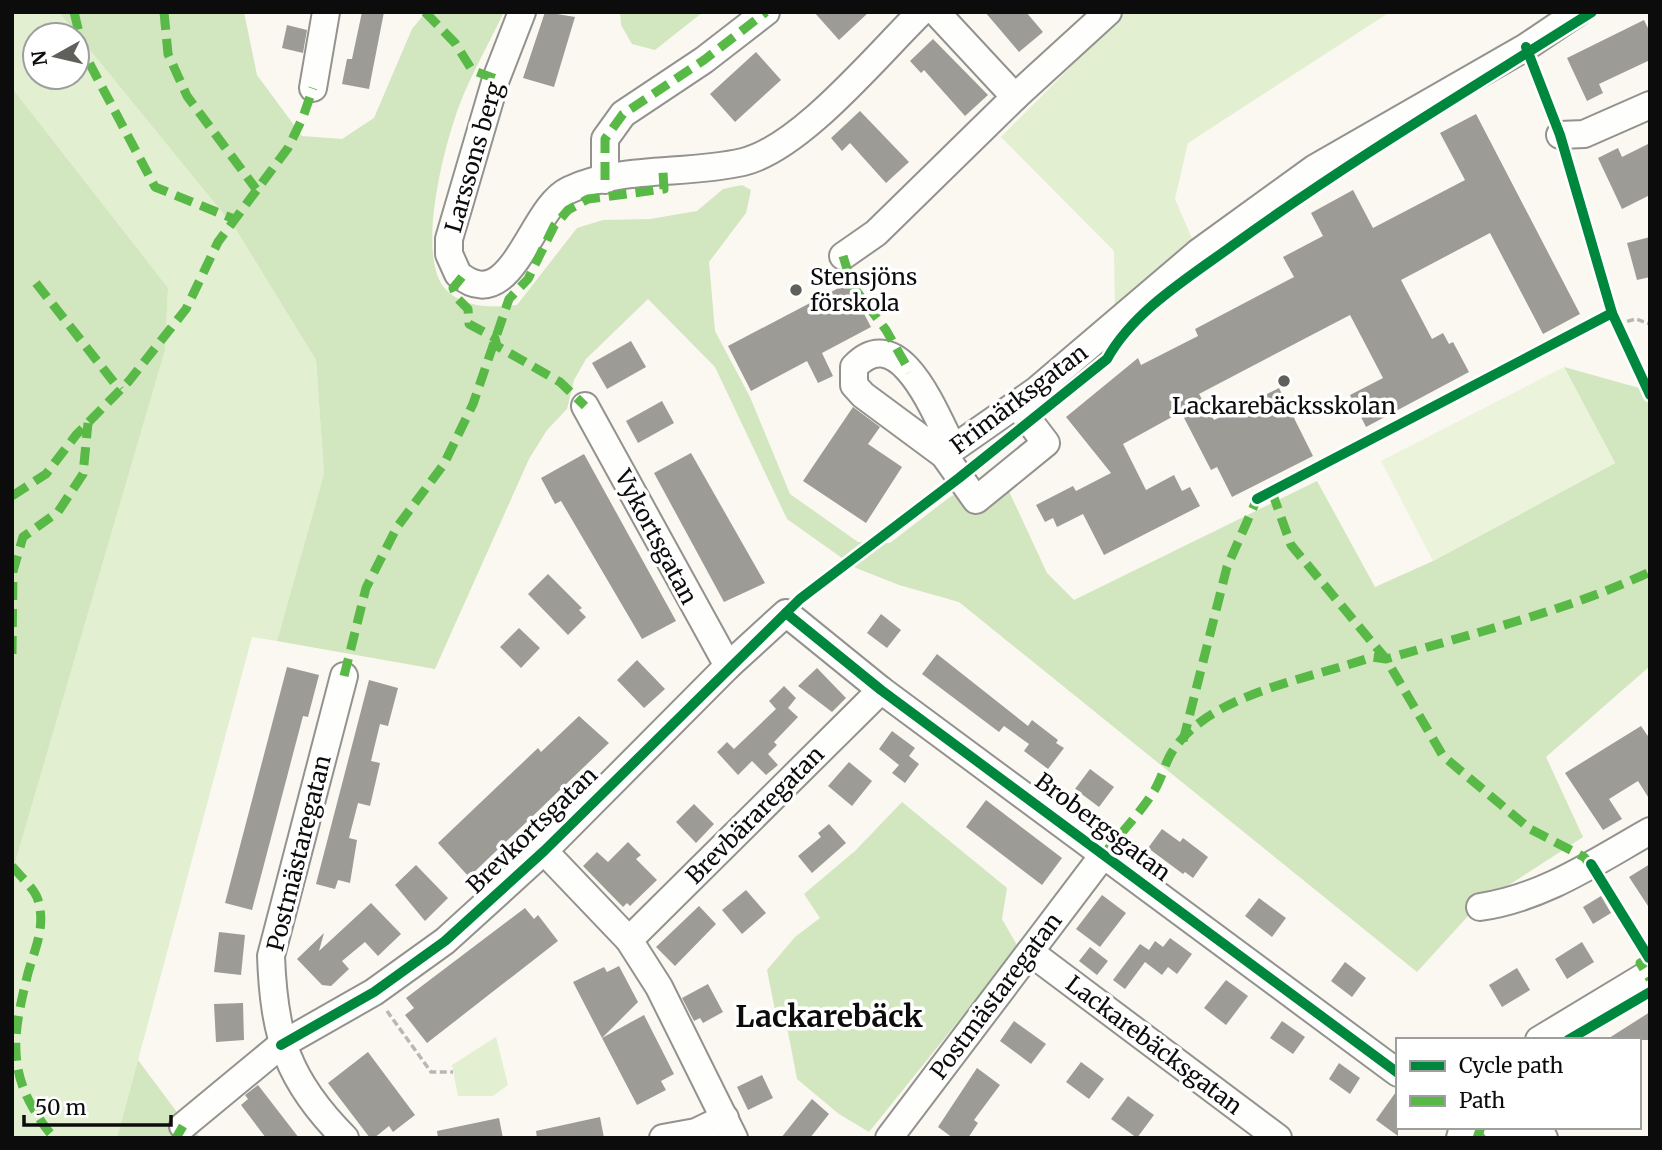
<svg xmlns="http://www.w3.org/2000/svg" width="1662" height="1150" font-family="Merriweather,serif">
  <rect width="100%" height="100%" fill="#faf8f0"/>
  <g fill="#e2efd1" fill-rule="evenodd">
    <path d="M12 12H59L235 228 316 360 324 474 277 641 252 637 117 1138H12V873L165 350 168 288 12 88ZM35 35H77V77H35Z"/>
    <polygon points="1125,12 1390,12 1188,143 1175,199 1194,243 1115,315 1114,251 1001,137"/>
    <polygon points="496,1037 508,1085 493,1096 458,1096 452,1065"/>
  </g>
  <g fill="#d2e6bf">
    <path d="M59 12H244L257 75 302 136 342 139 374 118 412 29 426 12H504C487 48 464 86 453 124 441 161 419 253 443 286 459 308 493 308 517 305L577 228 603 220 650 219 697 211 723 189 742 185 751 190 746 213 709 262 715 331 750 397 790 494 858 542 890 543 950 497 1000 472 1047 573 1074 600 1317 481 1375 587 1433 561 1615 463 1564 367 1650 391V666L1546 757 1583 837 1478 905 1417 972 959 602 899 585 856 568 787 519 715 367 648 299 586 359 574 380 567 409 547 430 529 459 435 669 277 641 324 474 316 360 235 228Z"/>
    <polygon points="620,12 703,12 655,50 632,44 621,25"/>
    <polygon points="12,88 168,288 165,350 12,873"/>
    <polygon points="902,802 1007,888 1002,919 1018,947 869,1132 839,1114 797,1079 788,1032 775,1010 767,970 795,937 820,918 804,894 855,851"/>
    <polygon points="138,1060 179,1115 201,1138 117,1138"/>
  </g>
  <polygon fill="#ecf3db" points="1564,367 1615,463 1433,561 1381,461"/>
  <g fill="#9d9b96">
    <polygon points="362,12 384,12 369,89 342,84 347,59 352,59"/>
    <polygon points="545,12 575,17 554,87 523,78"/>
    <polygon points="814,12 869,12 839,40"/>
    <polygon points="985,12 1026,12 1043,32 1019,52"/>
    <polygon points="1644,20 1650,32 1650,60 1599,84 1603,93 1587,101 1567,58"/>
    <polygon points="287,25 307,30 303,53 282,48"/>
    <polygon points="933,39 988,95 965,116 924,70 921,73 910,61"/>
    <polygon points="756,52 781,80 735,122 710,94"/>
    <polygon points="860,111 909,162 886,183 850,143 842,151 831,138"/>
    <polygon points="1476,114 1580,314 1543,334 1490,233 1401,280 1432,339 1443,333 1449,344 1453,342 1469,372 1366,427 1350,395 1383,378 1350,315 1199,394 1214,420 1279,388 1313,456 1232,497 1217,467 1211,470 1181,412 1123,444 1146,490 1174,475 1182,491 1190,487 1200,506 1104,555 1083,514 1057,527 1053,518 1045,522 1036,505 1073,486 1076,491 1111,473 1066,417 1138,358 1141,365 1198,336 1195,329 1294,277 1283,257 1323,236 1311,213 1353,190 1373,228 1465,180 1440,133"/>
    <polygon points="1650,143 1650,195 1622,209 1598,158 1618,148 1622,157"/>
    <polygon points="1650,237 1650,277 1637,280 1627,243"/>
    <polygon points="848,283 871,327 822,353 833,376 818,383 807,361 751,391 728,346"/>
    <polygon points="631,341 646,367 607,389 592,363"/>
    <polygon points="662,401 674,423 638,443 626,421"/>
    <polygon points="853,407 880,427 868,444 902,467 866,523 803,481"/>
    <polygon points="691,453 765,583 724,602 654,473"/>
    <polygon points="584,454 676,621 642,639 561,501 555,504 541,478"/>
    <polygon points="548,574 582,608 579,610 586,617 568,635 528,594"/>
    <polygon points="881,614 901,630 887,648 867,633"/>
    <polygon points="519,628 540,648 521,668 500,647"/>
    <polygon points="937,654 1028,726 1032,720 1058,740 1056,743 1064,748 1048,769 1024,751 1029,744 1004,726 999,732 922,674"/>
    <polygon points="637,660 665,689 644,708 617,680"/>
    <polygon points="287,667 319,675 308,717 303,716 252,910 225,903"/>
    <polygon points="817,668 846,698 832,712 798,686"/>
    <polygon points="369,680 398,688 388,726 380,724 371,761 380,763 370,806 358,803 349,838 357,840 350,883 338,880 335,889 316,884"/>
    <polygon points="784,686 796,698 788,708 798,717 774,742 777,745 768,754 778,765 766,775 752,761 738,775 717,752 727,742 734,749 776,709 769,701"/>
    <polygon points="579,716 609,743 469,877 438,843 538,748 541,752"/>
    <polygon points="1641,726 1650,739 1650,800 1638,781 1609,799 1622,819 1603,830 1565,773"/>
    <polygon points="892,731 915,748 909,756 919,764 905,783 892,773 899,765 879,749"/>
    <polygon points="849,762 872,781 852,806 828,786"/>
    <polygon points="1090,769 1114,787 1099,807 1075,789"/>
    <polygon points="986,800 1062,858 1042,885 966,827"/>
    <polygon points="694,804 714,824 696,843 676,822"/>
    <polygon points="829,824 846,843 812,873 798,856 821,837 818,833"/>
    <polygon points="1162,829 1180,842 1183,838 1208,857 1193,878 1185,872 1183,874 1148,848"/>
    <polygon points="628,842 641,855 636,859 657,880 630,906 627,903 623,907 583,866 597,852 608,862"/>
    <polygon points="1650,864 1650,909 1629,877"/>
    <polygon points="416,865 448,898 425,921 395,885"/>
    <polygon points="746,890 766,913 742,934 722,910"/>
    <polygon points="1102,895 1126,913 1100,947 1076,929"/>
    <polygon points="1601,896 1611,913 1593,924 1583,907"/>
    <polygon points="1259,898 1286,918 1272,937 1245,916"/>
    <polygon points="371,903 401,934 378,956 365,942 342,961 349,969 331,986 322,985 297,959 324,933 319,951"/>
    <polygon points="699,906 716,924 675,966 656,947"/>
    <polygon points="525,908 534,919 538,915 558,941 427,1043 405,1015 414,1008 406,998"/>
    <polygon points="219,932 245,935 241,975 214,972"/>
    <polygon points="1170,938 1192,954 1177,974 1168,967 1162,975 1145,962 1125,989 1113,980 1140,944 1149,950 1155,941 1163,947"/>
    <polygon points="1582,942 1594,962 1567,979 1555,959"/>
    <polygon points="1090,947 1108,961 1097,975 1079,961"/>
    <polygon points="1345,962 1366,978 1352,997 1331,981"/>
    <polygon points="619,966 638,1002 602,1038 573,982 604,967 607,972"/>
    <polygon points="1517,968 1530,990 1502,1007 1489,985"/>
    <polygon points="1226,980 1248,996 1226,1025 1204,1008"/>
    <polygon points="708,984 723,1012 703,1023 700,1018 694,1021 682,998"/>
    <polygon points="243,1003 244,1040 216,1042 214,1004"/>
    <polygon points="1650,1012 1650,1040 1606,1040"/>
    <polygon points="644,1015 674,1074 661,1081 666,1090 637,1105 602,1038"/>
    <polygon points="1014,1021 1046,1044 1031,1064 1000,1041"/>
    <polygon points="1282,1021 1305,1037 1293,1054 1270,1038"/>
    <polygon points="368,1052 415,1115 393,1132 389,1126 374,1138 370,1138 328,1083"/>
    <polygon points="1081,1062 1104,1079 1089,1099 1066,1082"/>
    <polygon points="1339,1063 1360,1078 1350,1094 1329,1079"/>
    <polygon points="977,1068 1000,1085 974,1120 978,1123 968,1138 953,1138 938,1127"/>
    <polygon points="762,1075 773,1098 748,1110 737,1087"/>
    <polygon points="258,1085 299,1138 266,1138 241,1105 248,1099 245,1095"/>
    <polygon points="1398,1089 1398,1136 1376,1120"/>
    <polygon points="1128,1096 1154,1115 1137,1138 1111,1119"/>
    <polygon points="812,1099 829,1114 810,1138 781,1138"/>
    <polygon points="600,1117 604,1138 537,1138 536,1131"/>
    <polygon points="499,1118 503,1138 438,1138 437,1131"/>
  </g>
  <g fill="none" stroke-linecap="round" stroke-linejoin="round">
    <g stroke="#93928f" stroke-width="30">
      <g id="minor">
        <path d="M522 12 496 79 449 239V254L458 274C512 319 530 208 569 190 619 166 688 175 743 162 801 148 876 56 921 12"/>
        <polyline points="936,12 1015,97"/>
        <polyline points="313,88 326,12"/>
        <polyline points="1560,135 1584,134 1650,105"/>
        <polyline points="605,180 605,139 623,114 704,60 766,12"/>
        <polyline points="843,256 876,233 1015,97 1108,12"/>
        <polyline points="585,406 728,666"/>
        <path d="M953 448C936 416 900 318 854 367V385L863 395 944 455 976 500 1046 443 1017 405"/>
        <polyline points="944,455 1037,390 1199,252 1315,168 1526,47 1578,12"/>
        <path d="M344 676 271 956C274 1036 287 1080 345 1138"/>
        <polyline points="544,851 629,940 659,987 734,1138"/>
        <path d="M1480 907C1543 898 1595 862 1650 831"/>
        <polyline points="629,940 881,690"/>
        <polyline points="1030,952 1278,1138"/>
        <polyline points="1539,1040 1650,973"/>
        <polyline points="183,1126 281,1045 374,992 445,941 544,851 728,666 786,613 881,690 1398,1073"/>
        <polyline points="1495,1127 1544,1138"/>
        <polyline points="663,1138 696,1132 725,1118"/>
        <polyline points="889,1138 1104,854"/>
        <polyline points="1460,1138 1463,1127"/>
      </g>
    </g>
    <g stroke="#b7b7b5" stroke-width="3.5" stroke-dasharray="7 3.5" stroke-linecap="butt">
      <polyline points="1617,324 1636,319 1650,324"/>
      <polyline points="387,1011 431,1072 453,1072"/>
    </g>
    <use href="#minor" stroke="#fefefd" stroke-width="26"/>
    <g stroke="#58b947" stroke-width="9" stroke-dasharray="18 9" stroke-linecap="butt">
      <polyline points="74,12 84,53 155,187 234,219"/>
      <polyline points="164,12 168,54 187,96 256,189"/>
      <polyline points="425,12 455,43 472,70 496,79"/>
      <polyline points="605,180 605,139 623,114 704,60 766,12"/>
      <polyline points="843,256 852,285 886,330 910,372"/>
      <polyline points="462,277 453,288 457,298 468,309 469,324 495,338 497,346 560,382 585,406"/>
      <polyline points="36,283 120,390"/>
      <polyline points="1272,492 1291,545 1386,659 1443,756 1530,829 1584,857 1594,869"/>
      <polyline points="12,496 46,474 76,435 129,381 186,309 218,242 288,148 303,117 313,88"/>
      <polyline points="12,654 13,571 23,537 58,512 83,474 88,423"/>
      <polyline points="344,676 366,588 397,527 444,464 473,404 509,299 528,279 554,226 568,210 588,199 664,189 663,172"/>
      <polyline points="1183,741 1227,567 1257,499 1262,497"/>
      <path d="M1104 854C1121 833 1140 813 1154 791 1162 778 1165 763 1172 752 1209 693 1310 679 1372 657L1386 659C1474 633 1566 611 1650 572"/>
      <path d="M12 866C20 876 35 889 38 900 46 927 35 948 28 973 16 1022 6 1062 33 1108 40 1119 45 1129 55 1138"/>
      <polyline points="1650,958 1640,963 1650,979"/>
      <polyline points="176,1138 183,1126"/>
      <polyline points="1477,1138 1481,1127"/>
    </g>
    <g stroke="#fff" stroke-width="15">
      <g id="cycleway">
        <polyline points="1526,47 1560,135 1612,313 1650,395"/>
        <polyline points="1257,499 1612,313"/>
        <polyline points="786,613 881,690 1398,1073"/>
        <polyline points="1591,864 1649,958"/>
        <polyline points="1568,1040 1650,992"/>
        <path d="M281 1045 374 992 445 941 544 851 800 599 959 478 1107 359C1134 310 1191 276 1236 243 1351 160 1472 88 1592 12"/>
      </g>
    </g>
    <use href="#cycleway" stroke="#00873e" stroke-width="10"/>
  </g>
  <g fill="#5f5f5c" stroke="#fff" stroke-width="2.5">
    <circle cx="796" cy="290" r="7"/>
    <circle cx="1284" cy="381" r="7"/>
  </g>
  <g text-anchor="middle" stroke-width="7" stroke-linejoin="round" paint-order="stroke">
    <g font-size="23" fill="#0c0c0c" stroke="#fff">
      <text transform="translate(474 157) rotate(-74)" y="8">Larssons berg</text>
      <text transform="translate(1019 399) rotate(-37)" y="8">Frimärksgatan</text>
      <text transform="translate(656 537) rotate(62)" y="8">Vykortsgatan</text>
      <text transform="translate(755 815) rotate(-45)" y="8">Brevbäraregatan</text>
      <text transform="translate(1103 827) rotate(37)" y="8">Brobergsgatan</text>
      <text transform="translate(532 830) rotate(-44)" y="8">Brevkortsgatan</text>
      <text transform="translate(299 853) rotate(-76)" y="8">Postmästaregatan</text>
      <text transform="translate(996 996) rotate(-53)" y="8">Postmästaregatan</text>
      <text transform="translate(1154 1045) rotate(37)" y="8">Lackarebäcksgatan</text>
    </g>
    <g font-size="23" fill="#0c0c0c" stroke="#fff" text-anchor="start">
      <text x="810" y="285">Stensjöns<tspan x="810" dy="26">förskola</tspan></text>
      <text x="1284" y="414" text-anchor="middle">Lackarebäcksskolan</text>
    </g>
    <g font-size="30" font-weight="bold" fill="#0c0c0c" stroke="#fff">
      <text x="829" y="1027">Lackarebäck</text>
    </g>
  </g>
  <rect width="1662" height="1150" fill="none" stroke="#0c0c0c" stroke-width="28"/>
  <rect x="1396" y="1038" width="245" height="91" fill="#ffffff" stroke="#9e9e9e" stroke-width="2"/>
  <rect x="1410" y="1061" width="35" height="10" fill="#00873e" stroke="#9e9e9e" stroke-width="2"/>
  <text x="1459" y="1073" font-size="21" fill="#0c0c0c">Cycle path</text>
  <rect x="1410" y="1096" width="35" height="10" fill="#58b947" stroke="#9e9e9e" stroke-width="2"/>
  <text x="1459" y="1108" font-size="21" fill="#0c0c0c">Path</text>
  <g transform="translate(56 56) rotate(262)"><circle r="33" fill="#ffffff" stroke="#9e9e9e" stroke-width="2"/>
  <path d="M0-5L12 26L0 18L-12 26Z" fill="#5f5f5c"/>
  <text y="-10" font-size="19" font-weight="bold" text-anchor="middle" fill="#0c0c0c">N</text>
  </g>
  <path d="M24 1115v10h147v-10" fill="none" stroke="#0c0c0c" stroke-width="3.5"/>
  <text x="35" y="1115" font-size="21" fill="#0c0c0c" stroke="#ffffff" stroke-width="5" paint-order="stroke">50 m</text>
</svg>
